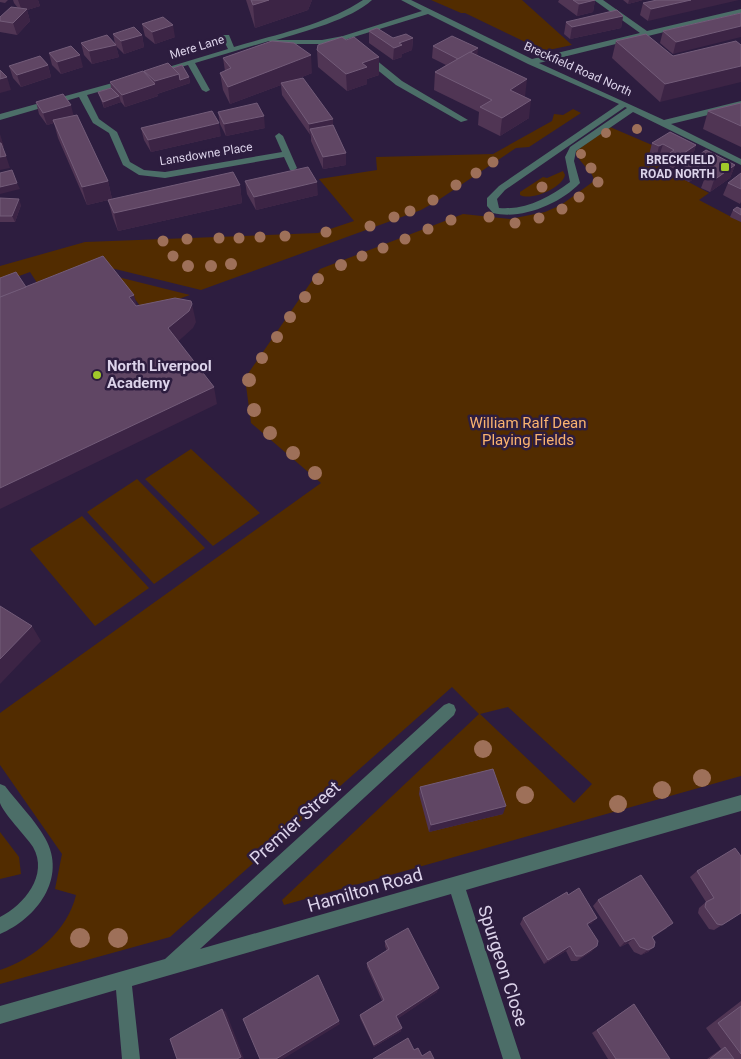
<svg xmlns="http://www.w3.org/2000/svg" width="741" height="1059" font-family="Roboto,sans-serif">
  <rect width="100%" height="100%" fill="#2d1d3f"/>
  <g fill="#522c00" fill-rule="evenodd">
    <polygon points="431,0 522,0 572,45 544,51 465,13 461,13"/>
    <polygon points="573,109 581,113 529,147 516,148 437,201 421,210 201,290 111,268 45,295 30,272 0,283 0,266 85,242 318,233 354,221 319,179 377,170 376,157 493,154 552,121 554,114 563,115"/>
    <path d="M610 127 659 148 644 158 709 193 699 200 741 222V776L284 905 282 900 479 714 452 687 170 937 0 984V970C34 959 68 930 76 895L55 889 62 854 0 765V713L321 483 251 423 245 378 320 269 463 214 510 219 545 212 561 205 594 181C593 169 578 164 576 151ZM508 707 592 784 574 803 480 714Z"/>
    <path d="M563 171 565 175C562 188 532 201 520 195V192L543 177 547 178Z"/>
    <polygon points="118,277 190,295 144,311"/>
    <polygon points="191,449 260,513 213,546 145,479"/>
    <polygon points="137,479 205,548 154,584 87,512"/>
    <polygon points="82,516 149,588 95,626 30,549"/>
    <polygon points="0,832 19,857 21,874 0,879"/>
  </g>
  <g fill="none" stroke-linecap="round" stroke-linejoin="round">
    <g fill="#4c6e68" fill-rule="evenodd">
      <path d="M363 0H372C352 19 303 32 276 40H322L343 36 422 11 401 0H411L532 59 640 33 594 0H603L647 31 741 9V13L539 63 664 120 741 101V107L671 124 741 159V165L633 112 576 151 574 161 580 183C560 204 521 220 493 213L487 206V198L499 186 619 104 528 64 428 14 344 40 322 44H273L269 41 195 63 210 90 206 92 202 90 188 65 156 74 152 72 228 49 222 37 223 35H229L234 47C277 34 325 25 363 0ZM625 107 627 108 570 147 565 157 570 182C548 198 527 210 499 208L497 199 505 190Z"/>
      <polygon points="364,55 370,55 402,81 468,120 461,122 396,85 364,59"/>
      <polygon points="127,79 130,79 130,83 87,95 99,119 117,132 130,162 144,170 165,172 282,152 275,136 279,133 283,136 297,168 293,171 290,170 284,157 165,178 139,175 123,165 109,133 93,123 79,97 0,120 0,114"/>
      <polygon points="449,703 454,705 456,710 454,715 200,949 741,795 741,811 466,890 521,1059 503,1059 451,894 132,986 140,1059 122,1059 116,990 0,1024 0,1006 165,959 444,705"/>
      <path d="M0 784 5 786C18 803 35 820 45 838 68 878 36 919 0 934V917C24 905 49 875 33 847 26 836 3 813 0 803 0 798 0 789 0 784Z"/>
    </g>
  </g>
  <g fill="#9e7059">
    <circle cx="637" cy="129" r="5"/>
    <circle cx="606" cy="133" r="5"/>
    <circle cx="581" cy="154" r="5"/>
    <circle cx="493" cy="162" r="5.5"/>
    <circle cx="591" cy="168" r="5.5"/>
    <circle cx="476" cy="173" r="5.5"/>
    <circle cx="598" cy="182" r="5.5"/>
    <circle cx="456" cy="185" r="5.5"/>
    <circle cx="542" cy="187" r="5.5"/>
    <circle cx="579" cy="197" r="5.5"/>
    <circle cx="433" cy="200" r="5.5"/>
    <circle cx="562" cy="209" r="5.5"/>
    <circle cx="410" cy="211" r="5.5"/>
    <circle cx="394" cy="217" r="5.5"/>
    <circle cx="489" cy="217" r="5.5"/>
    <circle cx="539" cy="218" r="5.5"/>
    <circle cx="451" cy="220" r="5.5"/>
    <circle cx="515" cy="223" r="5.5"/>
    <circle cx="370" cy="226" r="5.5"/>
    <circle cx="428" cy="229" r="5.5"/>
    <circle cx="326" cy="232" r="5.5"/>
    <circle cx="285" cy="236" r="5.5"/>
    <circle cx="260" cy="237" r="5.5"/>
    <circle cx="219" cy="238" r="5.5"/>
    <circle cx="239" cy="238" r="5.5"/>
    <circle cx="187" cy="239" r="5.5"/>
    <circle cx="405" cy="239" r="5.5"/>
    <circle cx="163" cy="241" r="5.5"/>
    <circle cx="383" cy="248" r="5.5"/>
    <circle cx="173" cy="256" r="5.5"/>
    <circle cx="362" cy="256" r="5.5"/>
    <circle cx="231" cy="264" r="6"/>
    <circle cx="341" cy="265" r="6"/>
    <circle cx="188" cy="266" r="6"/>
    <circle cx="211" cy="266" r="6"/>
    <circle cx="318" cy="279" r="6"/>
    <circle cx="305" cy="297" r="6"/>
    <circle cx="290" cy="317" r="6"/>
    <circle cx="277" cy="337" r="6"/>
    <circle cx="262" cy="358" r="6"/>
    <circle cx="249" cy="380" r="7"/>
    <circle cx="254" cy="410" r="7"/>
    <circle cx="270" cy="433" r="7"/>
    <circle cx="293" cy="453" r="7"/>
    <circle cx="315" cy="473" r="7"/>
    <circle cx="483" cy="749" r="9"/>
    <circle cx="702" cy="778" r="9"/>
    <circle cx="662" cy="790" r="9"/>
    <circle cx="525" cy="795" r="9"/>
    <circle cx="618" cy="804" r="9"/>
    <circle cx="80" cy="938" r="10"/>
    <circle cx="118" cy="938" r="10"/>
  </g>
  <g fill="#503554">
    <polygon points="0,0 8,0 5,3 0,2"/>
    <polygon points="13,0 38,0 40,6 27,10 30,21 17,35 0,32 0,17 18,8 14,3"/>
    <polygon points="246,0 312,0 308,10 255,28"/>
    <polygon points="559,0 595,0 593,12 577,16 558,2"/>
    <polygon points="623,0 643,0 628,4"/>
    <polygon points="657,0 648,21 640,15 643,3"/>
    <polygon points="741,13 673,54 660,43 663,31"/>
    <polygon points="623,16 621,28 570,39 564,34 566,22"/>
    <polygon points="142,24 175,37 155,44 145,36"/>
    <polygon points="369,31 393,38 413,38 412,50 402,54 402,57 393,60 369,43"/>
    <polygon points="113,34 142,35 144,47 124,54 116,46 119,57 92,64 84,55 81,43 115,44"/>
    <polygon points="346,40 379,57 379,75 367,79 367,84 347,91 318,67 317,50"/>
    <polygon points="616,41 673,56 741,45 660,102 612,58"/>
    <polygon points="433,46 477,56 525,97 529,118 500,136 478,125 479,112 434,90 435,72 446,65 432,58"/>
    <polygon points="49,53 83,67 61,74 52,65"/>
    <polygon points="223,58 312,73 292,81 333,119 333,127 346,153 346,165 323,169 311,141 311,136 282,95 281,85 230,104 223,90 220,73 225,71"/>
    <polygon points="48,65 51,77 21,87 13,78 9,66"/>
    <polygon points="173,68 189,77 190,83 157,94 158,96 125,107 121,102 104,108 98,92 111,88 110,82 144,73 144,71"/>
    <polygon points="36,102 74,115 108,181 112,199 240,185 242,203 118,231 113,218 108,200 87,205 58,138 54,123 47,125 39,114"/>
    <polygon points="741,103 741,147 703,129 708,111"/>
    <polygon points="218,112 265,128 226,136 220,124"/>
    <polygon points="141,128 221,136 151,152 144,140"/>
    <polygon points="652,143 696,145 692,158 674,169 667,165 668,161 659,157 656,159 649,155"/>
    <polygon points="706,150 735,165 730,178 710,192 701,188 704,180 697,177 689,182 680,178 684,165"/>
    <polygon points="741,173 741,202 740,204 723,195 728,183"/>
    <polygon points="245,181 318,195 256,210 247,194"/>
    <polygon points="0,198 21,205 15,222 0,222"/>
    <polygon points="741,209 741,222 730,217 733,210"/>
    <polygon points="420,787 503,814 429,832 419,794"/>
    <polygon points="697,871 741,913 714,930 709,929 698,913 699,908 706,902 690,877"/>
    <polygon points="568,895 592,923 588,925 592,951 577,961 571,961 566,951 544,964 520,924 523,918"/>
    <polygon points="598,900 667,928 653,937 654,947 648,952 641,955 634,952 628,943 620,947 593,906"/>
    <polygon points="385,941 437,992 398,1018 401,1031 374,1047 360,1018 360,1015 382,1001 367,967 367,963 387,951 385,946"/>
    <polygon points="741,1001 741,1059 707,1059 721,1049 706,1028"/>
    <polygon points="634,1004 669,1059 608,1059 592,1033"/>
  </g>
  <g fill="#3c2445">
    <polygon points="18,0 38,0 40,6 27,10 30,21 17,35 13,23 22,11"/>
    <polygon points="269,0 312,0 308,10 255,28 253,5"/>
    <polygon points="595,0 593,12 577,16 579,4"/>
    <polygon points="629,0 643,0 628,4"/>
    <polygon points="691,0 739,0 648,21 651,9"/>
    <polygon points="623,16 621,28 570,39 572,27"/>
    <polygon points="173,25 175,37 155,44 152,32"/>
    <polygon points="741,26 741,37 673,54 676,42"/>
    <polygon points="142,35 144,47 124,54 121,41"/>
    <polygon points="413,38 412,50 402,54 402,57 393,60 394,48 399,43"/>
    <polygon points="116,45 119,57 92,64 89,51"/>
    <polygon points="478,48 477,60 458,59"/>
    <polygon points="80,55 83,67 61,74 57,62"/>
    <polygon points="311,55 312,73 282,85 281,83 281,85 230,104 228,87"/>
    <polygon points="379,57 379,75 367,79 367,84 347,91 346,74 362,63"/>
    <polygon points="48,65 51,77 21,87 17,75"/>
    <polygon points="741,66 741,82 660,102 665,84"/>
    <polygon points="179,74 189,77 190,83 157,94 158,96 125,107 122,95 155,84 155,81"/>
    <polygon points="7,77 11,90 0,93 0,79"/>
    <polygon points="527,79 525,97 510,90"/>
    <polygon points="119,96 121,102 104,108 103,102"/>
    <polygon points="531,100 529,118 500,136 502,118"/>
    <polygon points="71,105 74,117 47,125 43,113"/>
    <polygon points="264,116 265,128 226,136 224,124"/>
    <polygon points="333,119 333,131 310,129 311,136 310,137 309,124"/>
    <polygon points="219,123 221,136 151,152 148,140"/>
    <polygon points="0,134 4,147 0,148"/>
    <polygon points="663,144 659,157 656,159 659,146"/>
    <polygon points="696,145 692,158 674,169 678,157"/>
    <polygon points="346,153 346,165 323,169 323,157"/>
    <polygon points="6,156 10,168 0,170 0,157"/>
    <polygon points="701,165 697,177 689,182 693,170"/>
    <polygon points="735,165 730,178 710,192 714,180"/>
    <polygon points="108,181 112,199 87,205 82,187"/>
    <polygon points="317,182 318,195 256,210 254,197"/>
    <polygon points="17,183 20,189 0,194 0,187"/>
    <polygon points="240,185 242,203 118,231 114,213"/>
    <polygon points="19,199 21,205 15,222 12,216"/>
    <polygon points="134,295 139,313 129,297"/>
    <polygon points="192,304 196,322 193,328 173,346 168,328"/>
    <polygon points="214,387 217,404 0,509 0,488"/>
    <polygon points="32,626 41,641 0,684 0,659"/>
    <polygon points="506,806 503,814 429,832 431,825"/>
    <polygon points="597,918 592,923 582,929 587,924"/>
    <polygon points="634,938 628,943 620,947 625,942"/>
    <polygon points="570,946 566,951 544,964 548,960"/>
    <polygon points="597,946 592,951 577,961 582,956"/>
    <polygon points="654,947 648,952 641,955 648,950"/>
    <polygon points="439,988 437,992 396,1020 396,1016"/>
    <polygon points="222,1009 226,1012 244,1059 237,1059"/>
    <polygon points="339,1021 340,1024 283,1059 276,1059"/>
    <polygon points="402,1028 401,1031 374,1047 374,1045"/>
  </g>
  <g fill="#604664" stroke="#735c79">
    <polygon points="251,0 269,0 253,5"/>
    <polygon points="573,0 595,0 579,4"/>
    <polygon points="657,0 691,0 651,9 643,3"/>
    <polygon points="11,7 27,9 13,23 0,21 0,17"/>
    <polygon points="617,10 623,16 572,27 566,22"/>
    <polygon points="741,13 741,26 676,42 663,31"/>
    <polygon points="163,17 173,25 152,32 142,24"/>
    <polygon points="134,27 142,35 121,41 113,34"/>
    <polygon points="377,28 393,38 406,34 413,38 399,43 402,45 394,48 369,31"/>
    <polygon points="646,34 673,56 736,41 741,45 741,66 665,84 616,41"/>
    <polygon points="107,35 116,45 89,51 81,43"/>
    <polygon points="452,36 478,48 458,59 433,46"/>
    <polygon points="342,37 346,40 354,37 379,57 362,63 367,67 346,74 317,50 318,45"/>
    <polygon points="272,41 294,43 311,55 228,87 220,73 231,68 223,58"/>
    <polygon points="71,46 80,55 57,62 49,53"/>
    <polygon points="470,52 527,79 510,90 531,100 502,118 480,107 492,100 435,72"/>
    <polygon points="40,56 48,65 17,75 9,66"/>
    <polygon points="168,63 179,74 155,81 144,71"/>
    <polygon points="182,65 189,77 180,80 179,74 173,68"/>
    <polygon points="0,70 7,77 0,79"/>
    <polygon points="143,71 155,84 122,95 110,82"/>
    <polygon points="303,78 333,119 309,124 281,83"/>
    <polygon points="111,88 119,96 103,102 98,92"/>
    <polygon points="63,94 71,105 43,113 36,102"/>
    <polygon points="257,103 264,116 224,124 218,112"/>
    <polygon points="741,103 741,126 708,111"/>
    <polygon points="212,111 219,123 148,140 141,128"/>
    <polygon points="77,115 108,181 82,187 53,120"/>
    <polygon points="333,125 346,153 323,157 310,129"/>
    <polygon points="670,132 696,145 678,157 670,153 674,150 663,144 659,146 652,143"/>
    <polygon points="0,143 1,143 6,156 0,157"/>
    <polygon points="706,150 735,165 714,180 705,175 713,170 701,165 693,170 684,165"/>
    <polygon points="308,167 317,182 254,197 245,181"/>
    <polygon points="12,170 17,183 0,187 0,173"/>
    <polygon points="233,172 240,185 114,213 108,200"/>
    <polygon points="741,173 741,189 728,183"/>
    <polygon points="0,198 19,199 12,216 0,216"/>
    <polygon points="737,207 741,209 741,215 733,210"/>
    <polygon points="103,256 134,295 129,297 136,306 175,298 191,301 192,304 189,311 168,328 214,387 0,488 0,297"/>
    <polygon points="16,272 26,287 0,297 0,278"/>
    <polygon points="0,606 32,626 0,659"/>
    <polygon points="493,769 506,806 431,825 420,787"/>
    <polygon points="735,848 741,856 741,913 722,925 717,924 705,907 706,902 714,898 697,871"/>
    <polygon points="641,875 673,923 652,937 655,942 654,947 648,950 640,947 634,938 625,942 598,900"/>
    <polygon points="579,888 597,918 587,924 598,941 597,946 582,956 576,956 570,946 548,960 523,918 567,892 568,895"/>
    <polygon points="408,928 439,988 396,1016 402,1028 374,1045 360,1015 384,1000 367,963 389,949 385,941"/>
    <polygon points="318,975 339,1021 276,1059 260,1059 243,1019"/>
    <polygon points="634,1004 670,1059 616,1059 597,1030"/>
    <polygon points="741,1006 741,1054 718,1023"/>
    <polygon points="222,1009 241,1057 237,1059 177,1059 170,1039"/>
    <polygon points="408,1038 414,1050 418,1048 422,1056 430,1051 434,1059 373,1059"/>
    <polygon points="725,1047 734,1059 710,1059"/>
  </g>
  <g fill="#a1c92a" stroke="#2d1d3f" stroke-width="2">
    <rect x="720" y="162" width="10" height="10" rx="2.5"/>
    <circle cx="97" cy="375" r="5"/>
  </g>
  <g text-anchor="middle" stroke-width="5" stroke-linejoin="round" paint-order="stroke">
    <g font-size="12" fill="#dcd3ea" stroke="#2d1d3f">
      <text transform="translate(197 47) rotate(-17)" y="4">Mere Lane</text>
      <text transform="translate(578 69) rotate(24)" y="4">Breckfield Road North</text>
      <text transform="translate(206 154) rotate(-9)" y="4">Lansdowne Place</text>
    </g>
    <g font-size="12" font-weight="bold" fill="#dcd3ea" stroke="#2d1d3f" text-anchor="end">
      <text x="715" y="164">BRECKFIELD<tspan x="715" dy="14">ROAD NORTH</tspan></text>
    </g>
    <g font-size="15" font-weight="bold" fill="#dcd3ea" stroke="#2d1d3f" text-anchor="start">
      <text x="107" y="371">North Liverpool<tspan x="107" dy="17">Academy</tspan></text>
    </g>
    <g font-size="15" fill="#fab36f" stroke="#2d1d3f">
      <text x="528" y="428">William Ralf Dean<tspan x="528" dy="17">Playing Fields</tspan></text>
    </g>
    <g font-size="18" fill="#dcd3ea" stroke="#2d1d3f">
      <text transform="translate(295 823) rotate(-42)" y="6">Premier Street</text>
      <text transform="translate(365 890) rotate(-16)" y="6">Hamilton Road</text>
      <text transform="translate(503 966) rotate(72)" y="6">Spurgeon Close</text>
    </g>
  </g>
</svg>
